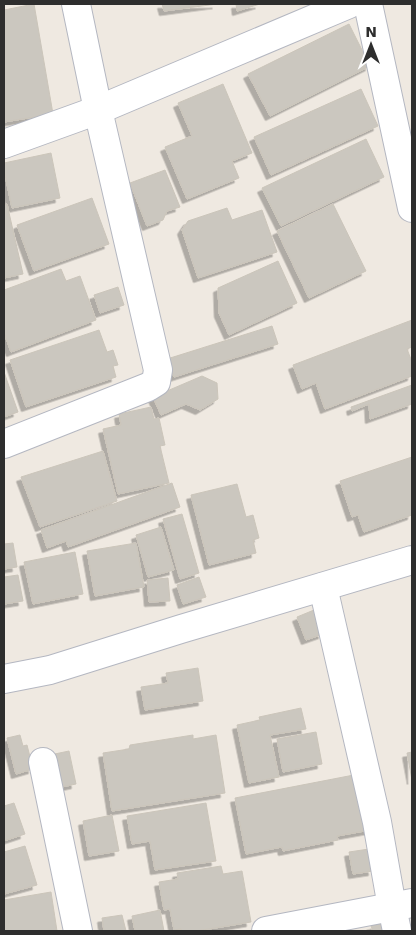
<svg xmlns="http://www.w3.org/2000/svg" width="416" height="935" font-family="'DejaVu Sans',sans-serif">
  <defs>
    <filter id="shadow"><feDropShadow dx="-4.5" dy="4.5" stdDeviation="0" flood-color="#0004"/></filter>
  </defs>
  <rect width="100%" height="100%" fill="#efe9e1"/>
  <g fill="#cbc7bf" stroke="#cbc5ba" filter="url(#shadow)">
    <polygon points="34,4 53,114 4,122 4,10"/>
    <polygon points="162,4 217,4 164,11"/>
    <polygon points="236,4 260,4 237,11"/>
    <polygon points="349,24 370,66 270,116 248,74"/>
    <polygon points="223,84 252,153 232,161 239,178 187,199 165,147 192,136 178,103"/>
    <polygon points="361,89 378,126 271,175 254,137"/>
    <polygon points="366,139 384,177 281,226 262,188"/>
    <polygon points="51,153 60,198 12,208 4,170 4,163"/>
    <polygon points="165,170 180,207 167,211 163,220 147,226 130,183"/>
    <polygon points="92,198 109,244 34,271 17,225"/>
    <polygon points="7,204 23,274 4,278 4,205"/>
    <polygon points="333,204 366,271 309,298 277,231"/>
    <polygon points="227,208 232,220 262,210 277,252 198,278 182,230 188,221"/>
    <polygon points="278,261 297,303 229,335 219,313 218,288"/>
    <polygon points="61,269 66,281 80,276 96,320 11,352 4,333 4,290"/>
    <polygon points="118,287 124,305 100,313 94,295"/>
    <polygon points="412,320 412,347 407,349 412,362 412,376 325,409 316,383 302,389 293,365"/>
    <polygon points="272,326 278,344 174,377 167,359"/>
    <polygon points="99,330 107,352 113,350 118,365 113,366 116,377 26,407 10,360"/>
    <polygon points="4,372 18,412 4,417"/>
    <polygon points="202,376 217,383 218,399 200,410 186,404 161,415 153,397"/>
    <polygon points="412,385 412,404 370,419 369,404 352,411 351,407"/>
    <polygon points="151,407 154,419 159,418 165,445 160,446 169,483 118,494 103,429 121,425 119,414"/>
    <polygon points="103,451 117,501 40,527 21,477"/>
    <polygon points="412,457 412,515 364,532 358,515 352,517 340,481"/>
    <polygon points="172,483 180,507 68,547 66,541 47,548 41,530"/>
    <polygon points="237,484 246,517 253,515 259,538 253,540 256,553 209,565 191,495"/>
    <polygon points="182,514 199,573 180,579 163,519"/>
    <polygon points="161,527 174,570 148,577 136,535"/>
    <polygon points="13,543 17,567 4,569 4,544"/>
    <polygon points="136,543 144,587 95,596 87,551"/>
    <polygon points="75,552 83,594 33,604 24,562"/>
    <polygon points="18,575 23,601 4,604 4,577"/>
    <polygon points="199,577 206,597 183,604 177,585"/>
    <polygon points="168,578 170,601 149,602 147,580"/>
    <polygon points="314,610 323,634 306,640 297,617"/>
    <polygon points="198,668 203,701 145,710 141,687 168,683 166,673"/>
    <polygon points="301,708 306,729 270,735 279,777 249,783 237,725 260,720 259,717"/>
    <polygon points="316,732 322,764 283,772 277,739"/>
    <polygon points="20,735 23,746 27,745 33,769 16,774 7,738"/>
    <polygon points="193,735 193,739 216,735 225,793 112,811 103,753 129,749 130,745"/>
    <polygon points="69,751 76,784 57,788 50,755"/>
    <polygon points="412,752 412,780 407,753"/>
    <polygon points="359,774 370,830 337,836 338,840 283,851 282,847 246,854 235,798"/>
    <polygon points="14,803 25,834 4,841 4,806"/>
    <polygon points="206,803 216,861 155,870 150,841 132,844 127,816"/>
    <polygon points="112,815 119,851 89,856 83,821"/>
    <polygon points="25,846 37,885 4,894 4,852"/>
    <polygon points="369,849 373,871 353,874 349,852"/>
    <polygon points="221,866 223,874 242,871 251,922 197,931 181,931 181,929 174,930 170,909 164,910 159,882 178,879 177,873"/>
    <polygon points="51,892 57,931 4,931 4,900"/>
    <polygon points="160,910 164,931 135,931 132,916"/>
    <polygon points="122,915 126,931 104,931 102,918"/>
    <polygon points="387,922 390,931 373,931 371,926"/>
  </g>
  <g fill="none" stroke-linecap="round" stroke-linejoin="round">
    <g stroke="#b4b7c1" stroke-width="30">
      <g id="minor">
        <polyline points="368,4 412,208"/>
        <polyline points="4,144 98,110 349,4"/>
        <polyline points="4,444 148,387 156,382 158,370 98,110 76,4"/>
        <polyline points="323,587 377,822 392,907 397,931"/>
        <polyline points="4,679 50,670 181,629 412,560"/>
        <polyline points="43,762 78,931"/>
        <polyline points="266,931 412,903"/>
      </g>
    </g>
    <use href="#minor" stroke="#fff" stroke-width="28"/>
  </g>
  <rect width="416" height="935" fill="none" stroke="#2e2e2e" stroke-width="10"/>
  <g transform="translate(371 45)" stroke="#ffffff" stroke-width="4" paint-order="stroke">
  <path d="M0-4L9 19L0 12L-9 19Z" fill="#2e2e2e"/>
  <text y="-8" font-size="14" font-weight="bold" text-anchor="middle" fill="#2e2e2e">N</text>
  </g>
</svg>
